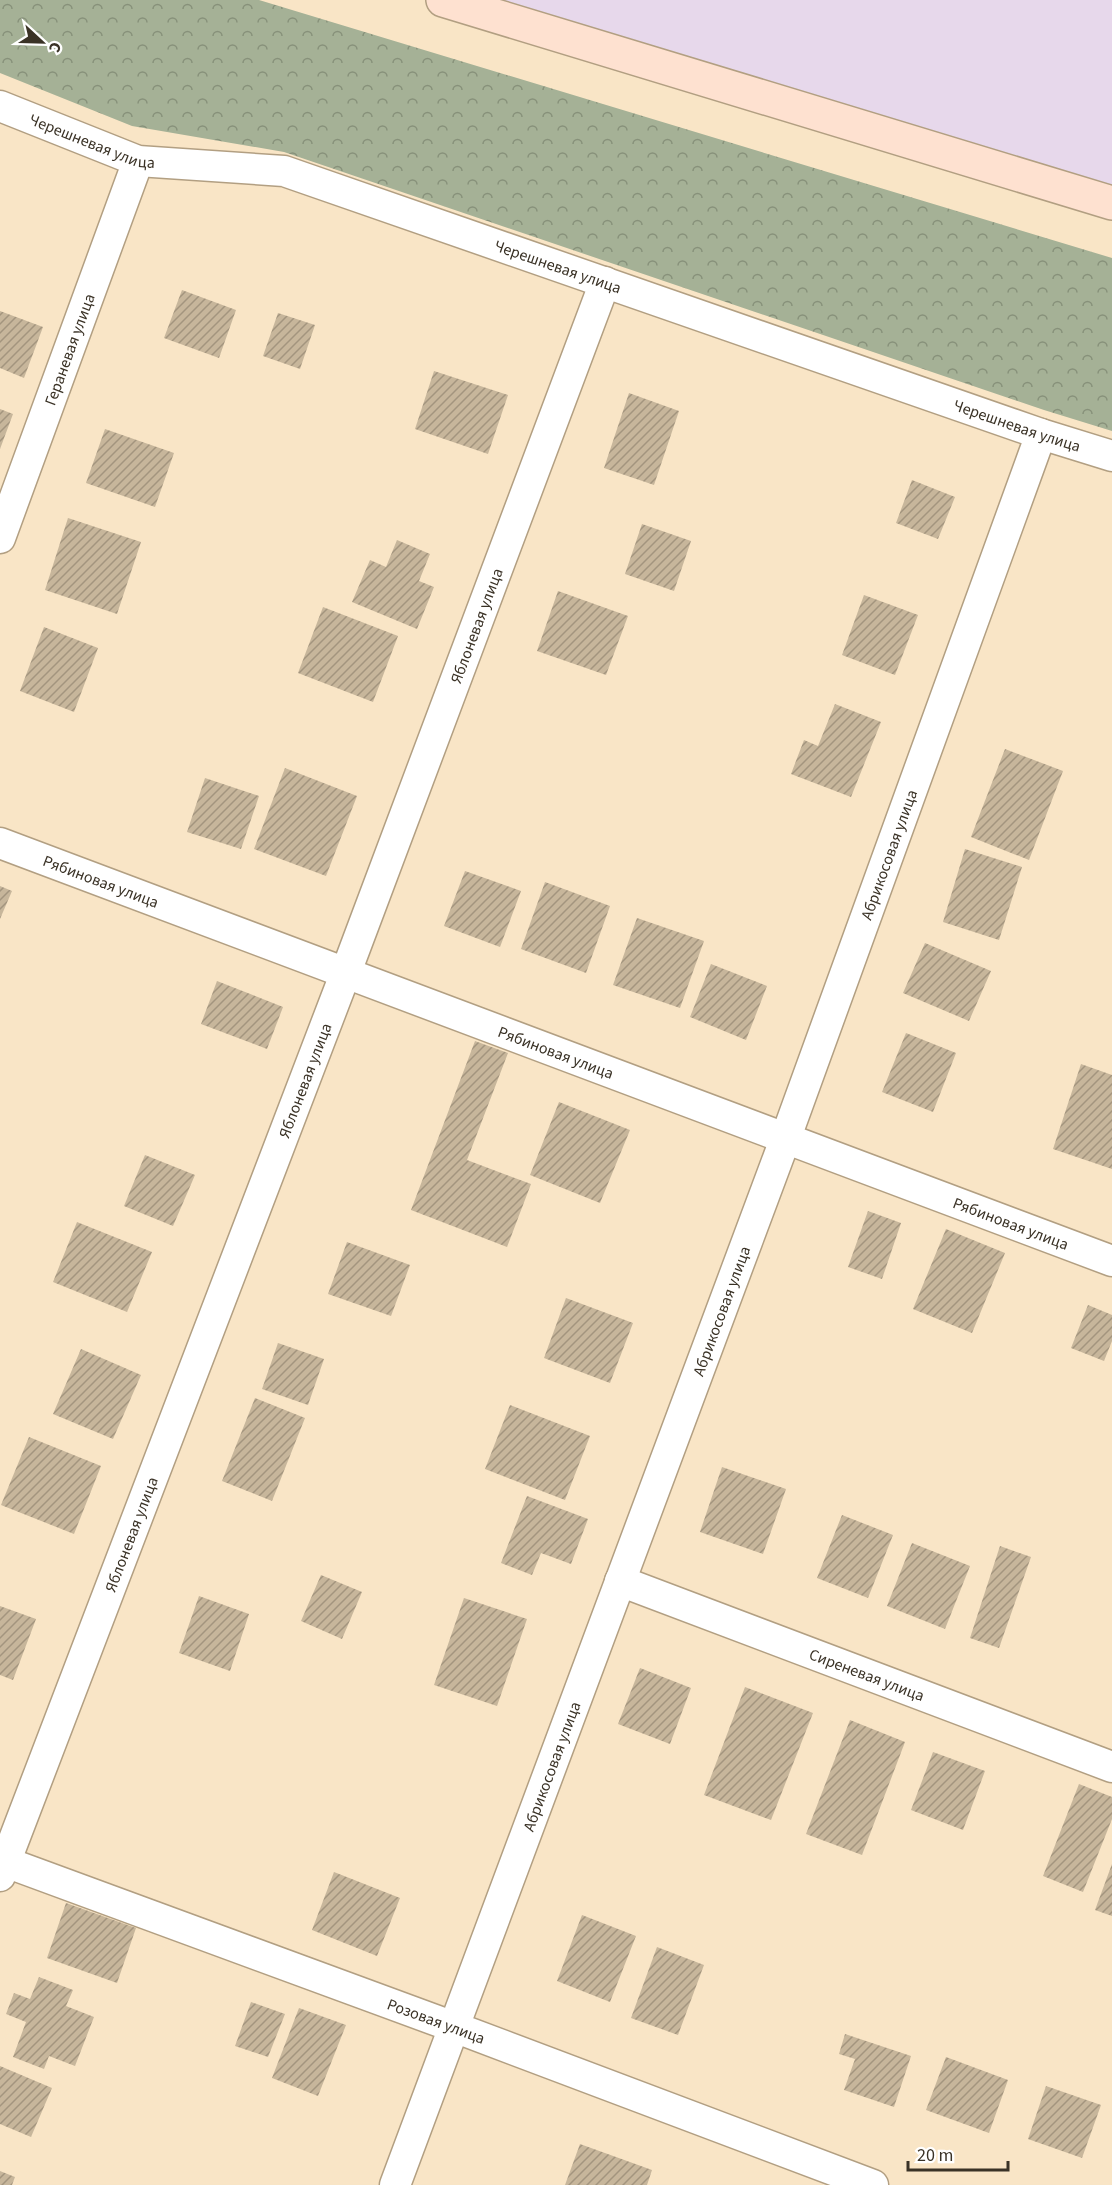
<svg xmlns="http://www.w3.org/2000/svg" width="1112" height="2185" font-family="'Source Sans 3',sans-serif">
  <defs>
    <pattern id="forest-crowns" width="20" height="18" patternUnits="userSpaceOnUse" patternTransform="scale(1.5)"><rect width="20" height="18" fill="#a5b196"/><path d="M2 6a3 3 0 1 1 6 0M12 15a3 3 0 1 1 6 0" fill="none" stroke="#87917a"/></pattern>
    <pattern id="building-hatch" width="6" height="6" patternUnits="userSpaceOnUse" patternTransform="scale(1.5)"><rect width="6" height="6" fill="#c7b69b"/><path d="M-1 1l2-2M0 6l6-6M5 7l2-2" fill="none" stroke="#a3957e"/></pattern>
  </defs>
  <rect width="100%" height="100%" fill="#f9e5c6"/>
  <polygon fill="#e7d8eb" points="492,0 1112,0 1112,185"/>
  <polygon fill="url(#forest-crowns)" points="0,0 259,0 1112,258 1112,431 1044,410 284,152 132,126 0,73"/>
  <g fill="url(#building-hatch)">
    <polygon points="182,290 236,310 219,358 164,338"/>
    <polygon points="0,311 43,327 24,378 0,368"/>
    <polygon points="278,313 315,325 300,369 263,356"/>
    <polygon points="434,371 508,395 488,454 415,429"/>
    <polygon points="629,393 679,411 654,485 604,468"/>
    <polygon points="0,409 13,414 0,449"/>
    <polygon points="105,429 174,453 155,507 86,483"/>
    <polygon points="912,480 955,497 938,539 896,523"/>
    <polygon points="68,518 141,542 117,614 45,590"/>
    <polygon points="642,524 691,541 674,591 625,574"/>
    <polygon points="397,540 430,554 419,581 434,587 417,629 352,602 370,560 386,567"/>
    <polygon points="558,591 628,616 606,675 537,651"/>
    <polygon points="864,595 918,615 895,675 842,655"/>
    <polygon points="323,607 398,636 373,702 298,673"/>
    <polygon points="44,627 98,648 74,712 20,691"/>
    <polygon points="835,704 881,722 851,797 791,774 804,740 818,746"/>
    <polygon points="1005,749 1063,771 1029,860 971,837"/>
    <polygon points="285,768 357,796 326,876 254,849"/>
    <polygon points="205,778 259,796 241,849 187,832"/>
    <polygon points="965,849 1022,867 999,940 943,922"/>
    <polygon points="465,871 521,891 500,947 444,926"/>
    <polygon points="545,882 610,906 586,973 521,949"/>
    <polygon points="0,886 12,891 0,919"/>
    <polygon points="637,918 704,941 680,1008 613,985"/>
    <polygon points="925,943 991,971 969,1021 903,993"/>
    <polygon points="711,964 767,986 746,1040 690,1017"/>
    <polygon points="217,981 283,1007 267,1049 201,1024"/>
    <polygon points="906,1033 956,1053 933,1112 882,1092"/>
    <polygon points="475,1041 508,1053 467,1160 531,1184 507,1247 411,1210"/>
    <polygon points="1081,1064 1112,1075 1112,1169 1053,1149"/>
    <polygon points="559,1102 630,1130 600,1203 530,1175"/>
    <polygon points="145,1155 195,1175 173,1226 124,1206"/>
    <polygon points="868,1211 901,1223 882,1279 848,1267"/>
    <polygon points="77,1222 152,1252 127,1312 53,1282"/>
    <polygon points="946,1229 1005,1253 972,1333 913,1309"/>
    <polygon points="347,1242 410,1265 391,1316 328,1294"/>
    <polygon points="566,1298 633,1323 610,1383 544,1358"/>
    <polygon points="1088,1305 1112,1315 1112,1341 1104,1361 1071,1348"/>
    <polygon points="278,1343 324,1359 308,1405 262,1389"/>
    <polygon points="81,1349 141,1375 113,1439 53,1414"/>
    <polygon points="255,1398 305,1418 272,1501 222,1481"/>
    <polygon points="510,1405 590,1436 565,1500 485,1469"/>
    <polygon points="29,1437 101,1466 74,1534 1,1505"/>
    <polygon points="722,1467 786,1489 763,1554 700,1532"/>
    <polygon points="527,1496 588,1519 571,1564 541,1553 532,1575 501,1563"/>
    <polygon points="842,1515 893,1535 868,1598 817,1578"/>
    <polygon points="912,1543 970,1566 945,1629 887,1606"/>
    <polygon points="1000,1546 1031,1557 999,1648 970,1638"/>
    <polygon points="321,1575 362,1592 342,1639 301,1621"/>
    <polygon points="199,1596 249,1614 230,1671 179,1653"/>
    <polygon points="464,1598 527,1619 497,1706 434,1685"/>
    <polygon points="0,1606 36,1619 13,1680 0,1675"/>
    <polygon points="640,1668 691,1688 670,1744 618,1724"/>
    <polygon points="745,1687 813,1713 771,1820 704,1795"/>
    <polygon points="850,1720 905,1742 862,1855 806,1834"/>
    <polygon points="933,1752 985,1771 963,1830 911,1810"/>
    <polygon points="1079,1784 1112,1797 1112,1819 1083,1892 1043,1876"/>
    <polygon points="1112,1864 1112,1916 1095,1910"/>
    <polygon points="334,1872 400,1898 377,1956 312,1930"/>
    <polygon points="66,1903 136,1928 117,1983 47,1958"/>
    <polygon points="582,1915 636,1936 610,2002 557,1981"/>
    <polygon points="657,1947 704,1965 678,2035 631,2018"/>
    <polygon points="39,1977 73,1990 66,2006 94,2017 75,2066 49,2056 44,2069 13,2057 26,2022 6,2014 14,1993 30,1999"/>
    <polygon points="251,2002 285,2014 268,2057 235,2046"/>
    <polygon points="299,2008 346,2025 318,2096 272,2078"/>
    <polygon points="845,2034 911,2056 894,2107 844,2090 855,2059 839,2054"/>
    <polygon points="946,2057 1008,2080 989,2133 926,2110"/>
    <polygon points="0,2066 52,2088 31,2137 0,2124"/>
    <polygon points="1046,2086 1101,2105 1082,2158 1028,2139"/>
    <polygon points="580,2144 652,2170 647,2185 565,2185"/>
    <polygon points="0,2171 15,2177 12,2185 0,2185"/>
  </g>
  <g fill="none" stroke-linecap="round" stroke-linejoin="round">
    <g stroke="#b29f82" stroke-width="33">
      <g id="street">
        <path id="s1" d="M0 106 138 161 284 171 1041 434 1112 456"/>
        <path id="s2" d="M0 538 138 161"/>
        <path id="s3" d="M0 843 1112 1261"/>
        <path id="s4" d="M620 1581 1112 1767"/>
        <path id="s5" d="M0 1860 454 2027 873 2185"/>
        <path id="s6" d="M0 1876 346 972 605 282"/>
        <path id="s7" d="M395 2185 786 1137 1041 434"/>
      </g>
    </g>
    <g stroke="#b29f82" stroke-width="36">
      <polyline id="secondary" points="443,0 1112,203"/>
    </g>
    <use href="#street" stroke="#fff" stroke-width="30"/>
    <use href="#secondary" stroke="#fee1d0" stroke-width="33"/>
  </g>
  <g text-anchor="middle" stroke-width="5" stroke-linejoin="round" paint-order="stroke">
    <g font-size="16" fill="#3a3226" stroke="#fff">
      <text dy="6" stroke="none"><textPath href="#s1" startOffset="99">Черешневая улица</textPath></text>
      <text dy="6" stroke="none"><textPath href="#s1" startOffset="585">Черешневая улица</textPath></text>
      <text dy="6" stroke="none"><textPath href="#s2" startOffset="201">Гераневая улица</textPath></text>
      <text dy="6" stroke="none"><textPath href="#s1" startOffset="1071">Черешневая улица</textPath></text>
      <text dy="6" stroke="none"><textPath href="#s6" startOffset="1338">Яблоневая улица</textPath></text>
      <text dy="6" stroke="none"><textPath href="#s7" startOffset="1419">Абрикосовая улица</textPath></text>
      <text dy="6" stroke="none"><textPath href="#s3" startOffset="108">Рябиновая улица</textPath></text>
      <text dy="6" stroke="none"><textPath href="#s3" startOffset="594">Рябиновая улица</textPath></text>
      <text dy="6" stroke="none"><textPath href="#s6" startOffset="852">Яблоневая улица</textPath></text>
      <text dy="6" stroke="none"><textPath href="#s3" startOffset="1080">Рябиновая улица</textPath></text>
      <text dy="6" stroke="none"><textPath href="#s7" startOffset="933">Абрикосовая улица</textPath></text>
      <text dy="6" stroke="none"><textPath href="#s6" startOffset="366">Яблоневая улица</textPath></text>
      <text dy="6" stroke="none"><textPath href="#s4" startOffset="264">Сиреневая улица</textPath></text>
      <text dy="6" stroke="none"><textPath href="#s7" startOffset="447">Абрикосовая улица</textPath></text>
      <text dy="6" stroke="none"><textPath href="#s5" startOffset="465">Розовая улица</textPath></text>
    </g>
  </g>
  <g transform="translate(42 42) rotate(112)" stroke="#ffffff" stroke-width="4.5" paint-order="stroke">
  <path d="M0-4.5L10 22L0 15L-10 22Z" fill="#3a3226"/>
  <text y="-9" font-size="16" font-weight="bold" text-anchor="middle" fill="#3a3226">С</text>
  </g>
  <path d="M908 2161v9h100v-9" fill="none" stroke="#3a3226" stroke-width="3"/>
  <text x="917" y="2161" font-size="18" fill="#3a3226" stroke="#ffffff" stroke-width="4.5" paint-order="stroke">20 m</text>
</svg>
